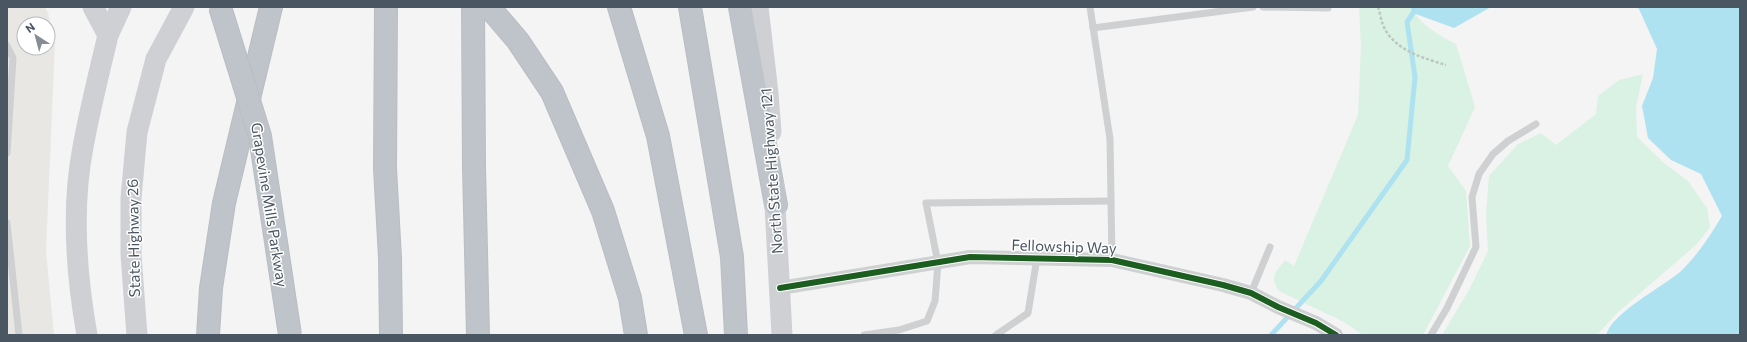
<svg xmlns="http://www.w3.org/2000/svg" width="1747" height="342" font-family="Commissioner,sans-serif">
  <rect width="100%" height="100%" fill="#f4f4f4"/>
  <path fill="#e8e7e3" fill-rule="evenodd" d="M7 7H45L48 13 55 43 46 251 54 335H7ZM24 24H48V48H24Z"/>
  <g fill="#d9f2e3">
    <path d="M1359 7H1410C1420 24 1439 36 1456 44L1475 107 1448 166 1466 191 1470 246 1423 335H1363L1344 322 1279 291C1269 277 1276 272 1285 260L1294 266 1358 115 1361 46Z"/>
    <polygon points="1643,74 1636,107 1637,137 1664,163 1688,181 1707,208 1710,227 1697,244 1616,314 1597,335 1442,335 1469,290 1488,251 1486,214 1489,176 1518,144 1541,133 1556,145 1596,114 1598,96 1619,80"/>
  </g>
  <g fill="#aee2f0">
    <polygon points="1410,7 1491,7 1454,28 1413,13"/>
    <path d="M1636 7H1740V335H1606C1613 312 1661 288 1680 272 1697 256 1710 236 1722 216L1701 174 1671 160 1648 138 1642 106 1653 78 1657 49 1639 9Z"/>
  </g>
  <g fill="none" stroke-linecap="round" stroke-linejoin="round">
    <polyline stroke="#aee2f0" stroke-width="5" points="1271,335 1321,281 1407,160 1415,77 1407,22 1413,13 1420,7"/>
    <g stroke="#b9bec3" stroke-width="24">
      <g id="highway">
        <polyline points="386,7 385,168 390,258 391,335"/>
        <polyline points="473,7 474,167 478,335"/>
        <polyline points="489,7 518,41 552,92 603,211 630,298 636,335"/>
        <polyline points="619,7 658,136 696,335"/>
        <polyline points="690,7 732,257 736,335"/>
        <polyline points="740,7 776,205"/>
        <polyline points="208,335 211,288 224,203 271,7"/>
      </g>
    </g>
    <path stroke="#bcc7c4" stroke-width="2.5" stroke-dasharray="3 2" stroke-linecap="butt" d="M1378 7C1380 13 1381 20 1383 25 1393 50 1423 58 1446 65"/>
    <g stroke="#ced0d2" stroke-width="7">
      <polyline points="1090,7 1110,139 1112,260"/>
      <polyline points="1263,7 1328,8"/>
      <polyline points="1093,28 1253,7"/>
      <polyline points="7,46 13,58 7,153"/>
      <polyline points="7,223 19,335"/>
      <polyline points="1251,293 1270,247"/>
      <polyline points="864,335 899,330 927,321 935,301 938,263 926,203 1111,201"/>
      <polyline points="996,335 1028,313 1037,258"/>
      <polyline points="1431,335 1447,308 1476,247 1472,197 1479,174 1493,154 1508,141 1536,124"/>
    </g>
    <polyline stroke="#ced0d2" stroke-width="14" points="780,288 970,257 1112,260 1223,285 1251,293 1278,307 1316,323 1336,335"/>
    <g stroke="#ced0d4" stroke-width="21">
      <polyline points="93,7 108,35"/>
      <polyline points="758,7 768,93 771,132"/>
      <polyline points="774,187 782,335"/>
      <path d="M87 335C76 273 71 209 83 147 89 114 97 81 105 48L108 35 121 7"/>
      <polyline points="137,335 131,255 131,198 137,132 156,59 184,7"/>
    </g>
    <use href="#highway" stroke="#bec4c9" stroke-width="22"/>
    <g stroke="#b9bec3" stroke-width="24" stroke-linecap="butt">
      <polyline id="highway-bridge" points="220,7 260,136 290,335"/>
    </g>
    <use href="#highway-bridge" stroke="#bec4c9" stroke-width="22"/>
    <g stroke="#fff" stroke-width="8">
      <polyline id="cycleway" points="780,288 970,257 1112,260 1223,285 1251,293 1278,307 1316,323 1336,335"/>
    </g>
    <use href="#cycleway" stroke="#1b5e20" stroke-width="6"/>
  </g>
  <g text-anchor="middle" stroke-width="3" stroke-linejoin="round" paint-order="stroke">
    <g font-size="15" fill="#4a5661" stroke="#fff">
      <text transform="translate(772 171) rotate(-94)" y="5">North State Highway 121</text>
      <text transform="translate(269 205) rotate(81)" y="5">Grapevine Mills Parkway</text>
      <text transform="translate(134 238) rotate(-91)" y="5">State Highway 26</text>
      <text transform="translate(1064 247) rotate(2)" y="5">Fellowship Way</text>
    </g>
  </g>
  <rect width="1747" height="342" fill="none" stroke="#4a5661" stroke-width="16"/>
  <g transform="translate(36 36) rotate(324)"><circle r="19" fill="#ffffff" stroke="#b7bbc0"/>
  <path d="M0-3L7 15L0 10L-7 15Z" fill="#868d94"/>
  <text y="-6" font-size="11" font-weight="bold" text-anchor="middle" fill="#4a5661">N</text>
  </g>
</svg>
